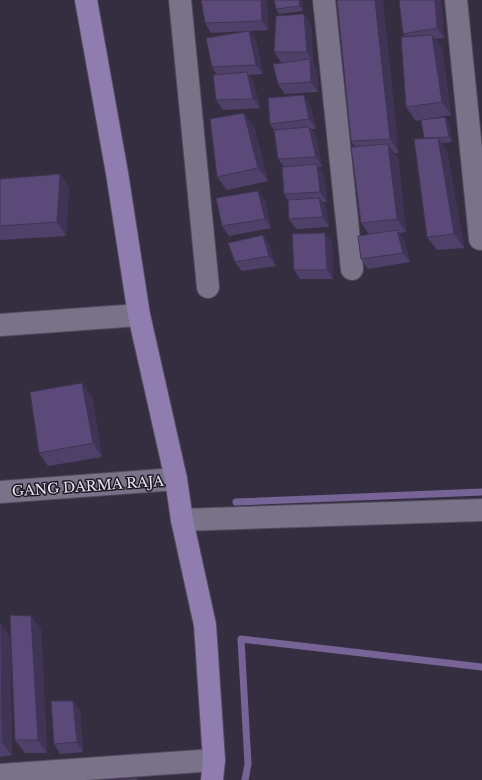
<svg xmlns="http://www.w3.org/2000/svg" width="482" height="780" font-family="'Libre Baskerville',serif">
  <rect width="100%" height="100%" fill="#352e41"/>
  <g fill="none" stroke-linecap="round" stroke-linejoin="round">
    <g stroke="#756495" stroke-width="7">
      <polyline points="236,502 482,492"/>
      <polyline points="245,780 248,764 241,639 482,667"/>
    </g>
    <g stroke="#524b5c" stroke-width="24">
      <g id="minor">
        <polyline points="180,0 208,287"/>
        <polyline points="324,0 352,269"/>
        <polyline points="456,0 480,239"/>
        <polyline points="0,325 139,315"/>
        <polyline points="0,492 176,479"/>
        <polyline points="182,520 482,510"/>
        <polyline points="0,775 214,760"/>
      </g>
    </g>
    <g stroke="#524b5c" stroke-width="24">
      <polyline id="major" points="86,0 117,173 139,315 176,479 182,520 205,625 214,760 212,780"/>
    </g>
    <use href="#minor" stroke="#797288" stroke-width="22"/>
    <use href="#major" stroke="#8e7dae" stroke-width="22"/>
  </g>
  <g fill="#4e4068">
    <polygon points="201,0 267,0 268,30 249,31 256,41 263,74 249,75 253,81 260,108 223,110 216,100 217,75 212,67 248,31 211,33 205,23"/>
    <polygon points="274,0 302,0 303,11 279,14 276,9"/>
    <polygon points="337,0 399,153 394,153 398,158 406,232 399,233 404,239 410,262 368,269 361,259 369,234 361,223 355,147 351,141"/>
    <polygon points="441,0 444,38 435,39 442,48 451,115 416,121 406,107 406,37 403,34"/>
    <polygon points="304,14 311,23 313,62 312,62 317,69 318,92 285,94 278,84 290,62 281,62 274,52"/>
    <polygon points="310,104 316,129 311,129 316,136 322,167 318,167 324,174 327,202 322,202 326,207 329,227 296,229 289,219 288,200 284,194 284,167 278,159 274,130 270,124"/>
    <polygon points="445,117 448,122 452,142 441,143 447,151 464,248 437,250 427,237 424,138"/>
    <polygon points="254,126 268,181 227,190 217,177"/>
    <polygon points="60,174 69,188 66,236 0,240 0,179"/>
    <polygon points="265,200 271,228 229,236 222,226"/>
    <polygon points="332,242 333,279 300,279 294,270"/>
    <polygon points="269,244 276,266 242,271 235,262"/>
    <polygon points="92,397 102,457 48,466 39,453"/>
    <polygon points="31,616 41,629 47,753 25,753 15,740"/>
    <polygon points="0,624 1,624 10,637 12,755 0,757"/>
    <polygon points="73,701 80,711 83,752 60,754 54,744"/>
  </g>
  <g fill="#403455">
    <polygon points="261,0 267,0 268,30 262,21"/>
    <polygon points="299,0 302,0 303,11 300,6"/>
    <polygon points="375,0 383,0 399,153 390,139"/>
    <polygon points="435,0 441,0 444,38 437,28"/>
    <polygon points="304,14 311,23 313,62 307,52"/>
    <polygon points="249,31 256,41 263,74 256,65"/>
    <polygon points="432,35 442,48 451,115 442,102"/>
    <polygon points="310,59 317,69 318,92 311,82"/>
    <polygon points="247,72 253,81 260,108 253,99"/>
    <polygon points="304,95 310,104 316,129 309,119"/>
    <polygon points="244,113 254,126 268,181 258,168"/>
    <polygon points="445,117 448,122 452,142 449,137"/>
    <polygon points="309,127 316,136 322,167 316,157"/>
    <polygon points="438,138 447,151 464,248 454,234"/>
    <polygon points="388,144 398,158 406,232 397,219"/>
    <polygon points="317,164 324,174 327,202 320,192"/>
    <polygon points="60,174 69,188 66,236 57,222"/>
    <polygon points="258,191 265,200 271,228 265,219"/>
    <polygon points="319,198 326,207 329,227 323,217"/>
    <polygon points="397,230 404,239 410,262 403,253"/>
    <polygon points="325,233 332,242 333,279 327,270"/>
    <polygon points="263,235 269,244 276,266 269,256"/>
    <polygon points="82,383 92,397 102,457 93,443"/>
    <polygon points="31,616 41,629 47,753 38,740"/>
    <polygon points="1,624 10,637 12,755 2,742"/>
    <polygon points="73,701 80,711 83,752 77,742"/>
  </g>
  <g fill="#5b4a79" stroke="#403455">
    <polygon points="201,0 261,0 262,21 205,23"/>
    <polygon points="274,0 299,0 300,6 276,9"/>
    <polygon points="337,0 375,0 390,139 351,141"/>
    <polygon points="399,0 435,0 437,28 403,34"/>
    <polygon points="304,14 307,52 274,52 276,16"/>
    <polygon points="249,31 256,65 212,67 206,38"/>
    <polygon points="432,35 442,102 406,107 401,37"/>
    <polygon points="310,59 311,82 278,84 273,64"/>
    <polygon points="247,72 253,99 216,100 213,75"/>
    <polygon points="304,95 309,119 270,124 268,98"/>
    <polygon points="244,113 258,168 217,177 210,119"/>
    <polygon points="445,117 449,137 424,138 421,120"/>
    <polygon points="309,127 316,157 278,159 274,130"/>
    <polygon points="438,138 454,234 427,237 414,139"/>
    <polygon points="388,144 397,219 361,223 351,147"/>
    <polygon points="317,164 320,192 284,194 282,167"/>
    <polygon points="60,174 57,222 0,226 0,179"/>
    <polygon points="258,191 265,219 222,226 216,198"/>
    <polygon points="319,198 323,217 289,219 288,200"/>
    <polygon points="397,230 403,253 361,259 358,236"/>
    <polygon points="325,233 327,270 294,270 292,234"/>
    <polygon points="263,235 269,256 235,262 228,243"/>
    <polygon points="82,383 93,443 39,453 30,392"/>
    <polygon points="10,615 31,616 38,740 15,740"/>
    <polygon points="0,624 1,624 2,742 0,742"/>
    <polygon points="51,701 73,701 77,742 54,744"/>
    <polygon points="137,778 137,780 106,780"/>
  </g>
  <g text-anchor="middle" stroke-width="3" stroke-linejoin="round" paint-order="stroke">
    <g font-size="14" fill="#e7e3f0" stroke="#1b1821">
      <text transform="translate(88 486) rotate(-4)" y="5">GANG DARMA RAJA</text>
    </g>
  </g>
</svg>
